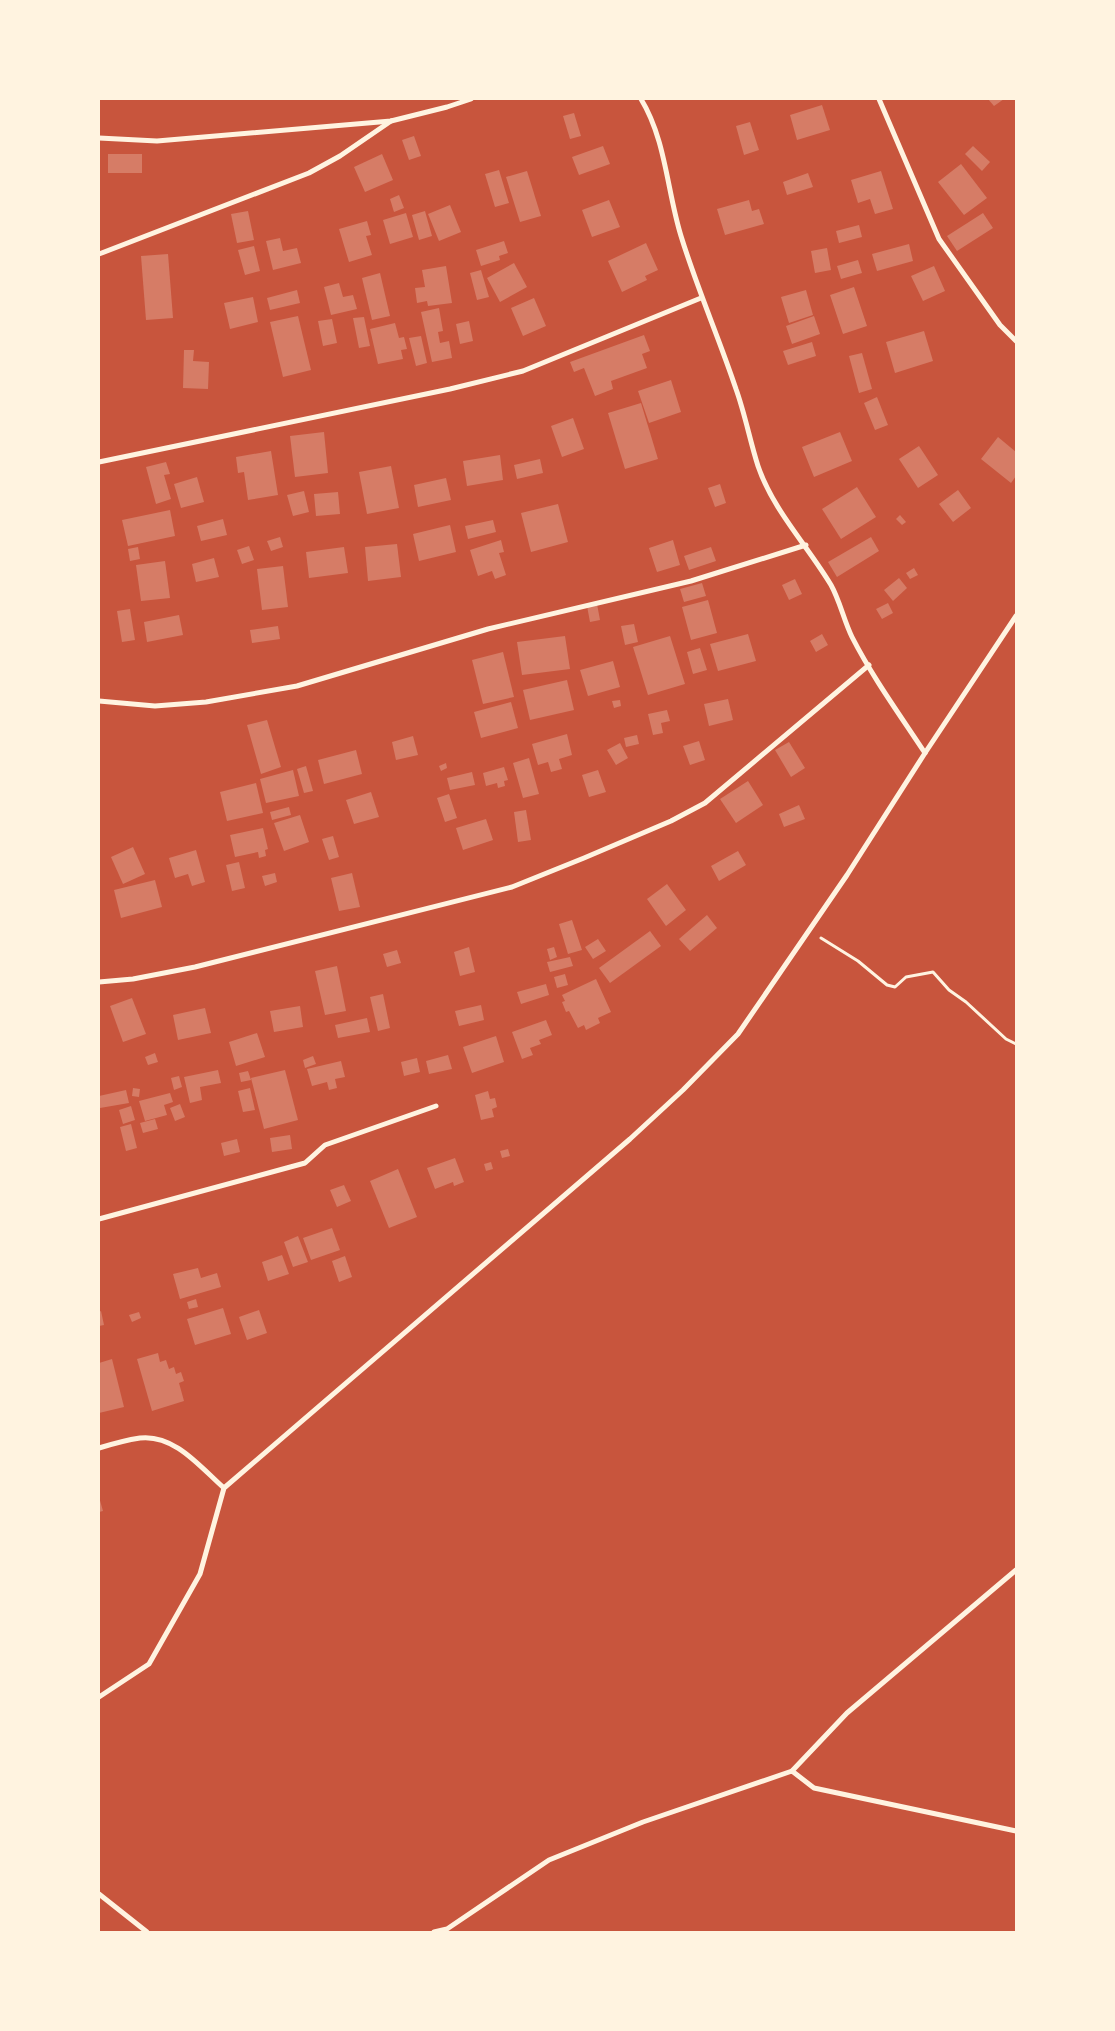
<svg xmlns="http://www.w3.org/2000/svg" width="1115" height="2031" font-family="Overpass,sans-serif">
  <rect width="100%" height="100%" fill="#c8553d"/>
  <g fill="#d67c66">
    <polygon points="988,99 1004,99 994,106"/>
    <polygon points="822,105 830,130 797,140 790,115"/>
    <polygon points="574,113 581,136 570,139 563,116"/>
    <polygon points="750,122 759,150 744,155 736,126"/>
    <polygon points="414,136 421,156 409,160 402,140"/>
    <polygon points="603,146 610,164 579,175 572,157"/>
    <polygon points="973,146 990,162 982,171 965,154"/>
    <rect x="108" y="154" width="34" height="19"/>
    <polygon points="382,154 393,180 365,192 354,167"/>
    <polygon points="961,164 987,198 964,215 938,182"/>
    <polygon points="499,170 509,203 495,207 485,174"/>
    <polygon points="527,171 541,216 520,222 506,177"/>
    <polygon points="881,171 893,209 875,214 870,199 858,203 851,180"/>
    <polygon points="808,173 813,187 787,195 783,182"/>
    <polygon points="399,195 404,208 394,212 390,199"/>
    <polygon points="609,200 620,227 592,237 582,210"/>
    <polygon points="749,200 752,211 759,209 764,224 725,235 717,209"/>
    <polygon points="450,205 461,232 439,241 428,214"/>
    <polygon points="248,211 254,240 237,243 231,214"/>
    <polygon points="425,211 432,236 419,240 412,215"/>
    <polygon points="406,213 413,237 390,244 383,220"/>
    <polygon points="983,213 993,228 957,251 947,236"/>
    <polygon points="367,221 371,235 366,236 372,255 349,262 339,229"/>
    <polygon points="859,225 862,237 839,243 836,231"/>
    <polygon points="280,238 283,251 297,248 301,263 273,270 266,241"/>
    <polygon points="504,241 508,253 499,256 500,260 481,266 476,250"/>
    <polygon points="646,243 658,270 645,276 647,280 622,292 608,261"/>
    <polygon points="909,244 913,261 877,271 872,254"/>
    <polygon points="254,246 260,271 245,275 238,250"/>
    <polygon points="827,248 831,270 815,273 811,251"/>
    <polygon points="168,254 173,318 146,320 141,256"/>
    <polygon points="858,260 862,273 841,279 837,266"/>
    <polygon points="514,263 527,287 500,302 487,278"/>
    <polygon points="446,266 452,303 428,306 427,301 417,303 415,288 425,287 422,270"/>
    <polygon points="934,266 945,291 923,301 911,276"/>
    <polygon points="481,270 489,297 477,300 470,273"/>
    <polygon points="380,273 390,316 372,320 362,278"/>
    <polygon points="339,283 343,297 353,295 357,309 331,315 324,287"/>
    <polygon points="854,287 867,326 843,334 830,295"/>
    <polygon points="297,290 300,303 270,310 267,298"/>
    <polygon points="806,290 813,315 789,323 781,297"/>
    <polygon points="253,297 258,322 230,329 224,303"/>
    <polygon points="534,298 546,326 523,336 511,308"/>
    <polygon points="439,308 443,331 438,332 440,343 449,341 452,358 432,362 421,312"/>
    <polygon points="298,316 311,370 283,377 270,322"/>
    <polygon points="814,316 820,334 792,344 786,326"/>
    <polygon points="364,317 370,346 359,348 353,318"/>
    <polygon points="332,319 337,343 323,346 318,321"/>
    <polygon points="469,321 473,341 460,344 456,324"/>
    <polygon points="395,323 399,338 404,337 407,349 401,350 403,359 378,364 370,329"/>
    <polygon points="924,331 933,361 895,373 886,342"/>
    <polygon points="644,335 650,351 642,354 647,368 611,381 613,389 595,396 584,368 574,372 570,362"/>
    <polygon points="421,336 427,363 416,366 409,338"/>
    <polygon points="812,342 816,356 788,365 783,351"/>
    <polygon points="184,350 194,350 193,361 209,362 208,389 183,388"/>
    <polygon points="862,353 872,389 859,393 849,356"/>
    <polygon points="671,380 681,412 649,423 638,391"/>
    <polygon points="877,397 888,425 875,430 864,403"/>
    <polygon points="641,403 658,459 625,469 608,413"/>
    <polygon points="573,418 584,449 562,457 551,426"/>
    <polygon points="324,432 328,473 295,477 290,436"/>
    <polygon points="840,432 852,461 814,477 802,447"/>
    <polygon points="998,437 1016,452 1016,476 1011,483 981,459"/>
    <polygon points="919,446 938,475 918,488 899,459"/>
    <polygon points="271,451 278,495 248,500 244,472 238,473 236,457"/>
    <polygon points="500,455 503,480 467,486 463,461"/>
    <polygon points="540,459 543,473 517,479 514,465"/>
    <polygon points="166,462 170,474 164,475 171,499 156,504 146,467"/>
    <polygon points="391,466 399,508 367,514 359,472"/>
    <polygon points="197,477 204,502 181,508 174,484"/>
    <polygon points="446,478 451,500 418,507 414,485"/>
    <polygon points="720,484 726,503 715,507 708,488"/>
    <polygon points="857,487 876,517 841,539 822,509"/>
    <polygon points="958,490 971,508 953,522 939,504"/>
    <polygon points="304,491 309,512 293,516 287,495"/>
    <polygon points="338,492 340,514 316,516 314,494"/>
    <polygon points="558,504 568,542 531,552 521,513"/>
    <polygon points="170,510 175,536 128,546 122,520"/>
    <polygon points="900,515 906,522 902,525 896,519"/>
    <polygon points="223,519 227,535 201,541 197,526"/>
    <polygon points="493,520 496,532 468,539 465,526"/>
    <polygon points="450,525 456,552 419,561 413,534"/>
    <polygon points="280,537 283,547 271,551 267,541"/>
    <polygon points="871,537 879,551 837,577 828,562"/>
    <polygon points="501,540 504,552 499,553 506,575 495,579 492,571 478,576 470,550"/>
    <polygon points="673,540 680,565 657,572 649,548"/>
    <polygon points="397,544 401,577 368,581 365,547"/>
    <polygon points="249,546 254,560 242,564 237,550"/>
    <polygon points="138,547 140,559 130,561 128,549"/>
    <polygon points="344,547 348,573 309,578 306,552"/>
    <polygon points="711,547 716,561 689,570 684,556"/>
    <polygon points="214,558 219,577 196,582 192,564"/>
    <polygon points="165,561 170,598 141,601 136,565"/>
    <polygon points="283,566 288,607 262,610 257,569"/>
    <polygon points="914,568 918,575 910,579 906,573"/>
    <polygon points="899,578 907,588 893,601 884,590"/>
    <polygon points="795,579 802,594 789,600 782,585"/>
    <polygon points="702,583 706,596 684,602 680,589"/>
    <polygon points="708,600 717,633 691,640 682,607"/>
    <polygon points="888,603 893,613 882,619 876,609"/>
    <polygon points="597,604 600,620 590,622 587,606"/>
    <polygon points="130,609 135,640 122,642 117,611"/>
    <polygon points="179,615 183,635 147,642 144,622"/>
    <polygon points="634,624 638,642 625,645 621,626"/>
    <polygon points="278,626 280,639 252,643 250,630"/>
    <polygon points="748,634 756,661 718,671 710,644"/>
    <polygon points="822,634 828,645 816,652 810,641"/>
    <polygon points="565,636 570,669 522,675 517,642"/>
    <polygon points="670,636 685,684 648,695 633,647"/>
    <polygon points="700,648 707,670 693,674 687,652"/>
    <polygon points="503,652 514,697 483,704 472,660"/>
    <polygon points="613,661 620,687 588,696 580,670"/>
    <polygon points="567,680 574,710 530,720 523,690"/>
    <polygon points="728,699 733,720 709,726 704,704"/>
    <polygon points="620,700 621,706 614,708 612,701"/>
    <polygon points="511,702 518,728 481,738 474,712"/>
    <polygon points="667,710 670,721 661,723 663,733 653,735 648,714"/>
    <polygon points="267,720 281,767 261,774 247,725"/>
    <polygon points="567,734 572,755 559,759 562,769 551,772 548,762 538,765 532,744"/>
    <polygon points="637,735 639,744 626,747 624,738"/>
    <polygon points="413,736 418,755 396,760 392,742"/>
    <polygon points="699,741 705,760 690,765 683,746"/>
    <polygon points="789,742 805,768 791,777 775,750"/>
    <polygon points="620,743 628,758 616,765 607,750"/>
    <polygon points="356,750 362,774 324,784 318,760"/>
    <polygon points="529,758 539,794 523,798 513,763"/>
    <polygon points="446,763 447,768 441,771 439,766"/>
    <polygon points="306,766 313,791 304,793 297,769"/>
    <polygon points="504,767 508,780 504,781 505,786 498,788 497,783 486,786 483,773"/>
    <polygon points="293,770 299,796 266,803 260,779"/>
    <polygon points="598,770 606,792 589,797 582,775"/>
    <polygon points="472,772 475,785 450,790 447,778"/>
    <polygon points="748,781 763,805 736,823 720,799"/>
    <polygon points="256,783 263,813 227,821 220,792"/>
    <polygon points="371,792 379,817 354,824 346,800"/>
    <polygon points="449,794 457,818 445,822 437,798"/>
    <polygon points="799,805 805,819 784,827 779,814"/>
    <polygon points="289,807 291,815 272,820 270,812"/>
    <polygon points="526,810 531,840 518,842 514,812"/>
    <polygon points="300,815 309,842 284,851 274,823"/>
    <polygon points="486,819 493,840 463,850 456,828"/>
    <polygon points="263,828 268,849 265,850 266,856 259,858 258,852 235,857 230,835"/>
    <polygon points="333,836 339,857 329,860 322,839"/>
    <polygon points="133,847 145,874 123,884 111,857"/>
    <polygon points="196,850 205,882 192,886 188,874 175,878 169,858"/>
    <polygon points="738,851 746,865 719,881 711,866"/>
    <polygon points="239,862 245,888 232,891 226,865"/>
    <polygon points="275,873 277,882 265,886 262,876"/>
    <polygon points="352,873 360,907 339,911 331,878"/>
    <polygon points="155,880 162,907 121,918 114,890"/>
    <polygon points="667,884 686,910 666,926 647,899"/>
    <polygon points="707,915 717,928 690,951 679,939"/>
    <polygon points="572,920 582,950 568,954 559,924"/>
    <polygon points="650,931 661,946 610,983 599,968"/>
    <polygon points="598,939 606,951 593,959 585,947"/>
    <polygon points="469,947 475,972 460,976 454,952"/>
    <polygon points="554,947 557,957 550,960 547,949"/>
    <polygon points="397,950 401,963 387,967 383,954"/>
    <polygon points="570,957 573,966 550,972 547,962"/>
    <polygon points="337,966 346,1011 325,1015 315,971"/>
    <polygon points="565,974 568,985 557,988 554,977"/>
    <polygon points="596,979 611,1012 598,1018 600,1023 586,1030 584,1025 578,1028 569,1011 566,1012 562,1002 565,1001 562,995"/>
    <polygon points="546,984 549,995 521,1004 517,992"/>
    <polygon points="383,994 390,1028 378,1031 370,997"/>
    <polygon points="132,998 146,1034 123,1042 110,1006"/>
    <polygon points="481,1005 484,1020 459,1026 455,1011"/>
    <polygon points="300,1006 303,1027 274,1032 270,1011"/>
    <polygon points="205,1008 211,1033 178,1040 173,1015"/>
    <polygon points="367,1018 370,1032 338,1038 335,1025"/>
    <polygon points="546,1020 552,1035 539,1040 541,1044 530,1048 533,1055 522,1059 512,1032"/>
    <polygon points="257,1033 265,1057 236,1066 229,1042"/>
    <polygon points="496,1036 504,1062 472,1073 463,1047"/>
    <polygon points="155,1053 158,1062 148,1065 145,1057"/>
    <polygon points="448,1055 452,1069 429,1074 426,1061"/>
    <polygon points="313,1056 316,1064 305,1068 303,1060"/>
    <polygon points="417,1058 420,1072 404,1076 401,1062"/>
    <polygon points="341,1061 345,1077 335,1079 337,1088 329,1090 327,1082 312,1086 307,1069"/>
    <polygon points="218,1070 221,1083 200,1087 202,1100 190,1103 184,1077"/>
    <polygon points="285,1070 298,1120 264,1129 251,1078"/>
    <polygon points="248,1071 251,1080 241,1082 239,1073"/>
    <polygon points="179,1076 182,1087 174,1090 171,1078"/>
    <polygon points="133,1088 140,1089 139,1097 132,1096"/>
    <polygon points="250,1088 255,1110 243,1112 238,1091"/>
    <polygon points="126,1090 129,1103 100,1108 99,1096"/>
    <polygon points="488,1091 490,1099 495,1098 497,1107 492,1109 494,1117 481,1120 475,1095"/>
    <polygon points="170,1093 173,1102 164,1105 167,1115 145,1121 139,1101"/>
    <polygon points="180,1104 185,1117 175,1121 170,1108"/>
    <polygon points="131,1106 135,1120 123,1124 119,1110"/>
    <polygon points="155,1119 158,1129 143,1133 140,1123"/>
    <polygon points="131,1124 137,1148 126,1151 120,1127"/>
    <polygon points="290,1135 292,1149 272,1152 270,1138"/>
    <polygon points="237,1139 240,1152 224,1156 221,1143"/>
    <polygon points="508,1149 510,1156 502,1158 500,1151"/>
    <polygon points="455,1158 464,1182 454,1186 453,1182 435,1189 427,1168"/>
    <polygon points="491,1162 493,1169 486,1171 484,1164"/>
    <polygon points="398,1169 417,1217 389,1228 370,1181"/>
    <polygon points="344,1185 351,1201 337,1207 330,1190"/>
    <polygon points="332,1228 340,1250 311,1260 303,1238"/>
    <polygon points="298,1236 308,1262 293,1267 284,1242"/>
    <polygon points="282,1255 289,1274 268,1281 262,1262"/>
    <polygon points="345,1256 352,1277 339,1282 332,1261"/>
    <polygon points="198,1268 201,1278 217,1273 221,1287 180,1299 173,1274"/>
    <polygon points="196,1299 198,1307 189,1309 187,1302"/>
    <polygon points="223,1308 231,1334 195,1345 187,1319"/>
    <polygon points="259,1310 267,1333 247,1340 239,1317"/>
    <polygon points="101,1311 104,1325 99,1326 99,1312"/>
    <polygon points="139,1312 141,1318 132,1322 129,1315"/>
    <polygon points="158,1353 160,1362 166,1360 169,1369 174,1367 176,1374 181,1372 184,1381 179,1383 184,1401 152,1411 137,1359"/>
    <polygon points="112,1359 124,1407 99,1413 99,1363"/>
    <polygon points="99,1497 103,1511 99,1512"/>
  </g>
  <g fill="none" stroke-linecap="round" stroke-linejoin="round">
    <polyline stroke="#fff3e0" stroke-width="3" points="821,938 858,961 887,985 895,987 906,977 933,972 949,990 966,1002 1006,1039 1016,1044"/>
    <g stroke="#fff3e0" stroke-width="5">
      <path d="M641 99C666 140 667 191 681 236 697 288 719 338 736 389 745 414 750 441 758 466 773 510 807 545 831 585 840 601 844 621 852 637 873 678 900 715 925 753"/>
      <polyline points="879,99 939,239 1000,325 1016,341"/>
      <polyline points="99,138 157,141 391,121 447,107 471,99"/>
      <polyline points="99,254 309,173 340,156 391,121"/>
      <polyline points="99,462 450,389 523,371 701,298"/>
      <polyline points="99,701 155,706 206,702 297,686 488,629 691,581 806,545"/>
      <polyline points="99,982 133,979 195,967 512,887 584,858 671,821 705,803 869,665"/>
      <polyline points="99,1219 305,1163 325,1145 436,1106"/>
      <path d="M99 1448C112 1444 127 1440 140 1438 175 1434 201 1468 224 1488"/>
      <polyline points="99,1697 149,1664 200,1574 224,1488 630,1139 683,1090 738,1034 847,875 925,753 1016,616"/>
      <polyline points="792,1771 847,1713 1016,1570"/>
      <polyline points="99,1894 147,1932"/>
      <polyline points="434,1932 447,1929 549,1860 643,1822 792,1771 814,1788 1016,1831"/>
    </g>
  </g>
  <rect width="1115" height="2031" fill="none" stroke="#fff3e0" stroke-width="200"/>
</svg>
